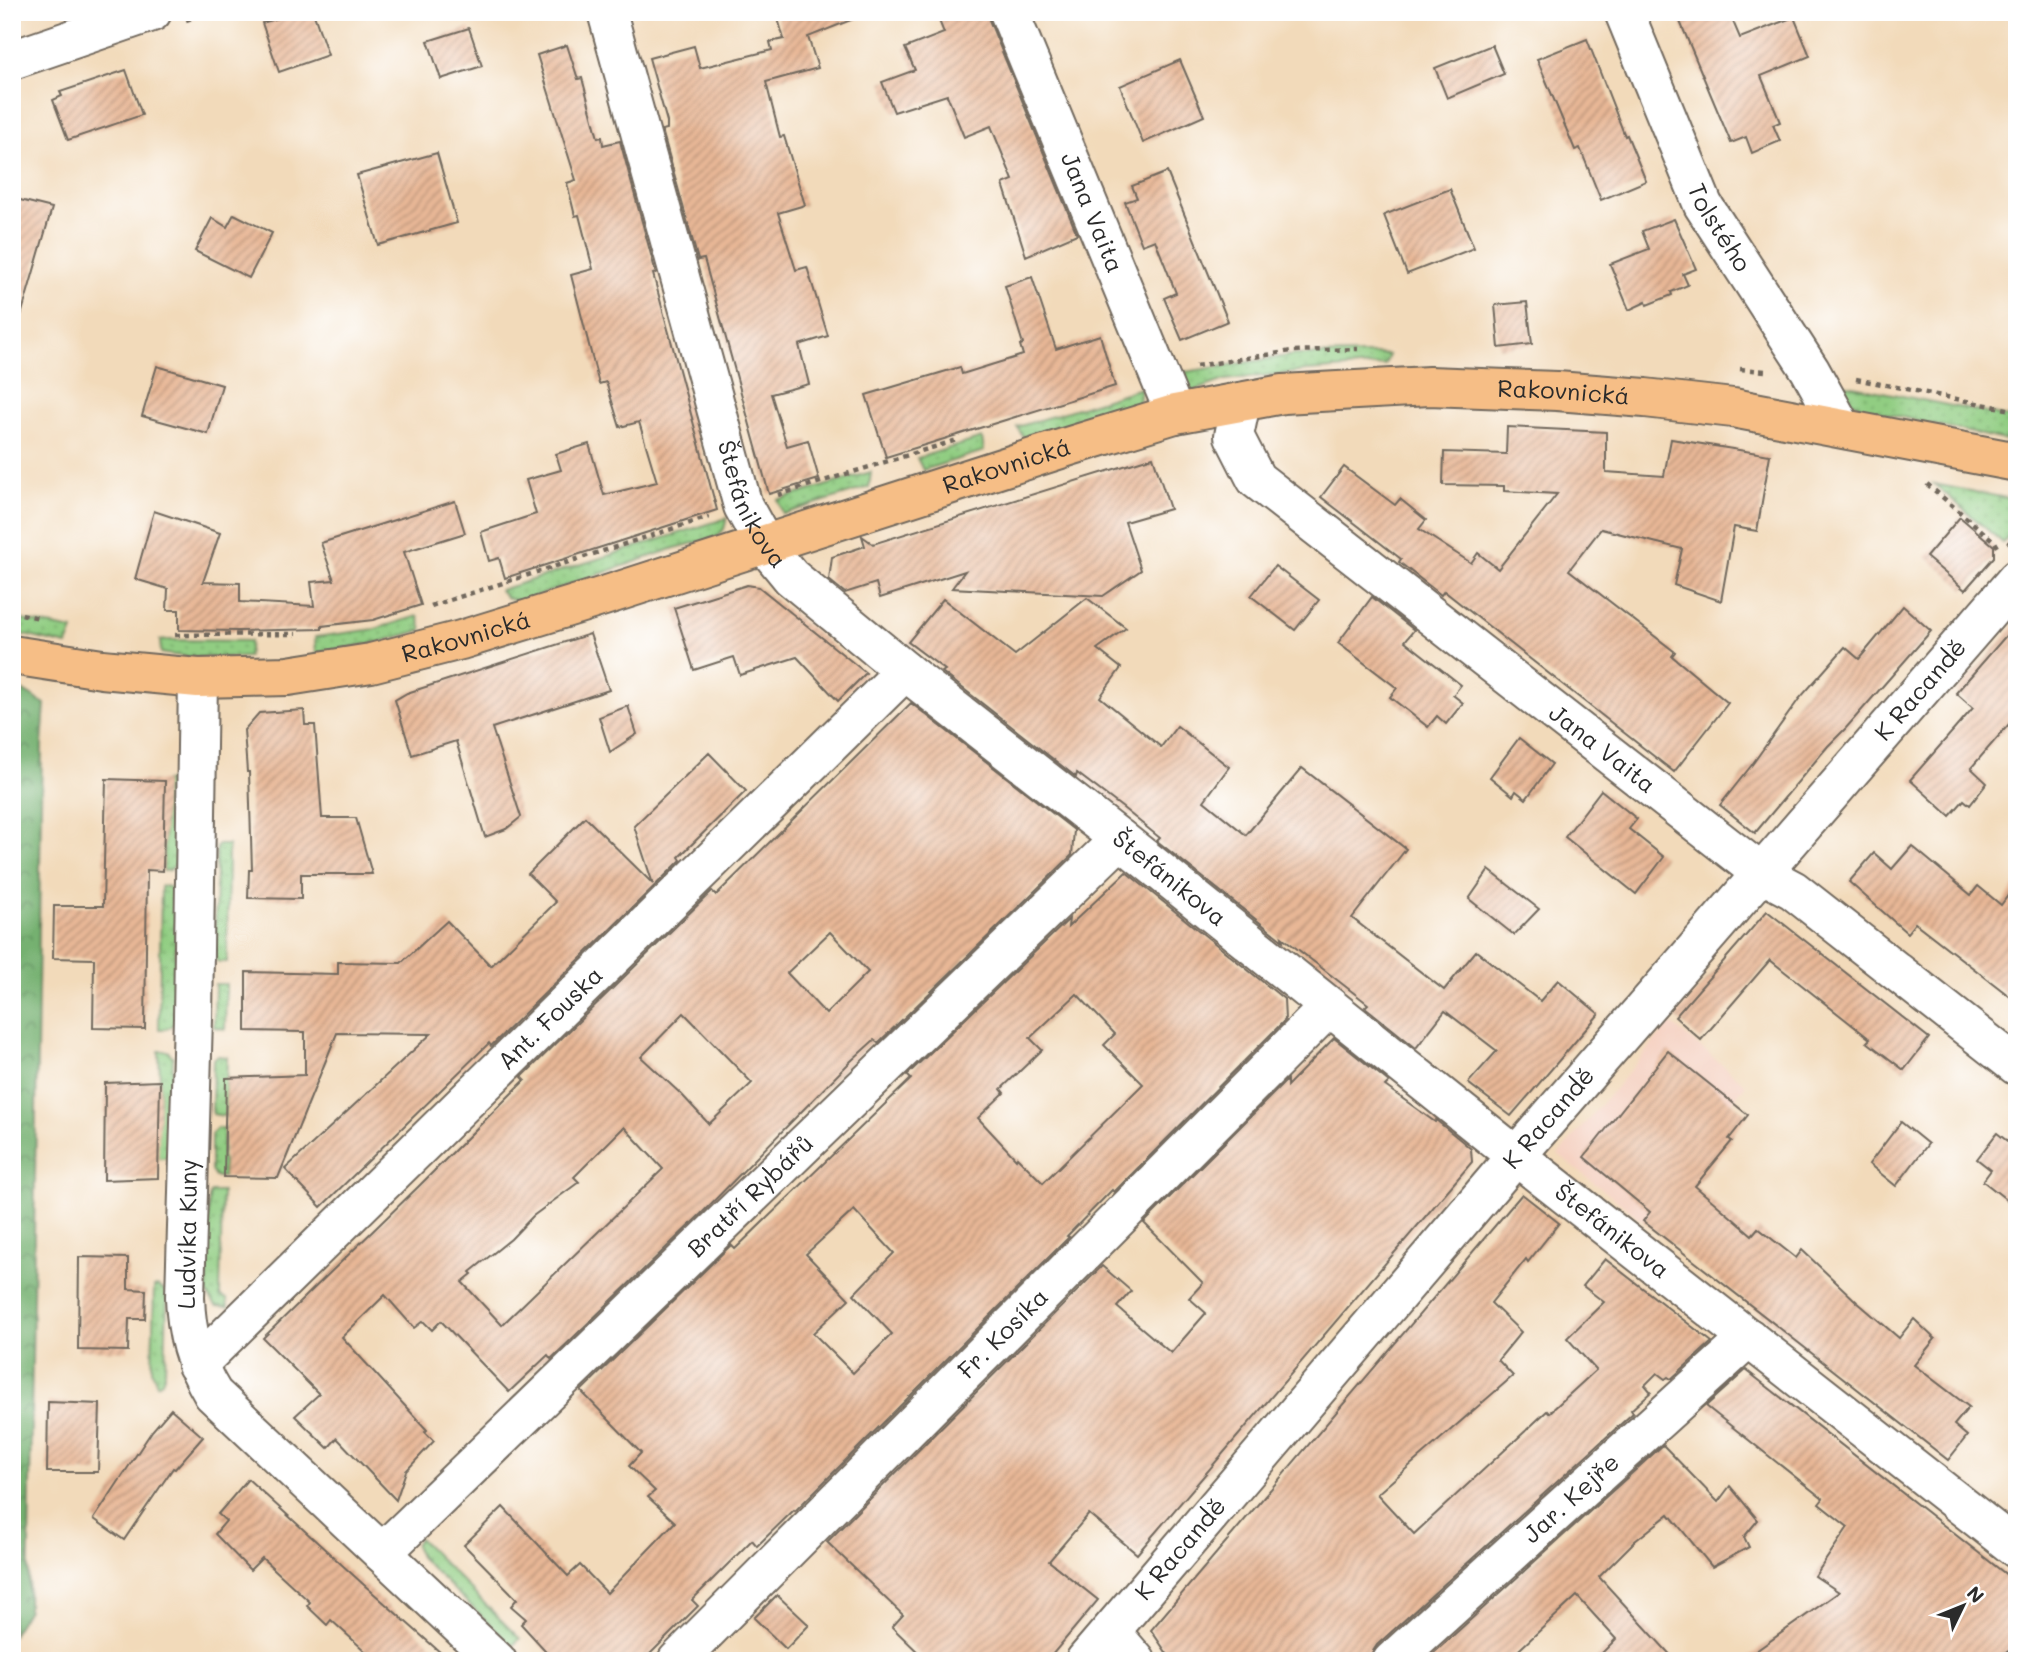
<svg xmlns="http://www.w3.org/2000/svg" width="2029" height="1673" font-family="Mali,sans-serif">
  <defs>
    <pattern id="grass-dots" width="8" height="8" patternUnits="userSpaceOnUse" patternTransform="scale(1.75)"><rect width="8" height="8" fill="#91cd82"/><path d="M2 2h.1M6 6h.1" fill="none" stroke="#7db070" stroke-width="1.8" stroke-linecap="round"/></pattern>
    <pattern id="forest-crowns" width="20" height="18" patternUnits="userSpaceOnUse" patternTransform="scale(1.75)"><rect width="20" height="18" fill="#74b070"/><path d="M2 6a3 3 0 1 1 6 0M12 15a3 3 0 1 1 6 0" fill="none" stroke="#5f8f5c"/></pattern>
    <pattern id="building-hatch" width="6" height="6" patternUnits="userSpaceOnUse" patternTransform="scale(1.75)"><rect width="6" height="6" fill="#e8b796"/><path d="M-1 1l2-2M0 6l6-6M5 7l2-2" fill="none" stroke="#bc957b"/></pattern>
  </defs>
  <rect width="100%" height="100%" fill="#fff"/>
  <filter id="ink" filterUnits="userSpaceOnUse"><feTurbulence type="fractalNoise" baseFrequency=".0143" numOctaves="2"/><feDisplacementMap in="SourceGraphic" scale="14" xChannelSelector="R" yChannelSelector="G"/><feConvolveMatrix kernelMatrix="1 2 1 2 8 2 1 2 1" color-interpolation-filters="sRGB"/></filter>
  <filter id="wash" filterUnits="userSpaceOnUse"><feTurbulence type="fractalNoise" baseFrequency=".00686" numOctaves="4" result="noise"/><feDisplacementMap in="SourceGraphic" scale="28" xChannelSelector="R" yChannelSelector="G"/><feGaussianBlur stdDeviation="1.57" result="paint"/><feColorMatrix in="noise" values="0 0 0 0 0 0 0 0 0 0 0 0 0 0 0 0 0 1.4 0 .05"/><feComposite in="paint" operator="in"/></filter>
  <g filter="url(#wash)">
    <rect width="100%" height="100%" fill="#f2daba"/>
    <polygon fill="#f5d2c2" points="1670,1023 1746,1084 1643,1221 1558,1155"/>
    <g fill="url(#grass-dots)" stroke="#5e7c56" stroke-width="2">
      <polygon points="1375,354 1389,355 1385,365 1307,371 1225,380 1191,392 1181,387 1178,373 1294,355"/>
      <polygon points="1833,382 2017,419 2017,443 1866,409 1848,399"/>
      <polygon points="1141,388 1139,404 1024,438 1017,427"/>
      <polygon points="982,438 984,451 923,470 917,458"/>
      <polygon points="871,472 869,487 783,514 778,500"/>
      <polygon points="1934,484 2017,500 2017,527 2003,543"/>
      <polygon points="727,518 724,529 717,537 675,548 519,602 507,598 500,590"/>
      <polygon points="418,616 422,630 379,642 316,653 315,637 375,629"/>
      <polygon points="12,618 73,630 67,645 12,632"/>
      <path d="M160 640 250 641 248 657C219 657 190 659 161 653Z"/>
      <polygon points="165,781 172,782 178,787 176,864 170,870 163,871"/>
      <polygon points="219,845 228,845 227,962 218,962 215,958 216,848"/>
      <path d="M161 886 170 887 176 893 174 1023C170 1029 166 1029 159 1029Z"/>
      <polygon points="215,984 226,984 225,1029 214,1027"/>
      <path d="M159 1051H168L173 1057 171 1152C167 1158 163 1159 157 1158L160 1081Z"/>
      <polygon points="217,1056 227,1057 225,1116 213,1114 212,1110 213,1060"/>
      <polygon points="217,1128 224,1129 222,1155 224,1177 215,1177 211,1171 211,1134"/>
      <polygon points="211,1192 222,1192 220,1296 227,1299 228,1307 216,1306 207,1293 209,1198"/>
      <polygon points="157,1286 164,1290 167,1298 165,1373 162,1381 157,1384 152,1371 154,1287"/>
      <polygon points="419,1538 520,1639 512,1646 420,1557 415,1545"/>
    </g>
    <polygon fill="url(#forest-crowns)" stroke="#506e4e" stroke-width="2" points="12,684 45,704 42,745 28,1610 12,1635"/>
    <g id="blocks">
      <g fill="url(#building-hatch)" fill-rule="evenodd">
        <polygon points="277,12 313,12 328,55 279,72 262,23 279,18"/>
        <polygon points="776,12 865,12 866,14 808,37 818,68 766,82 780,137 784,136 805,205 778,213 796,270 807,267 828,336 799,345 809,384 771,394 787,446 808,440 819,479 769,494 704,259 698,260 662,130 667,129 667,122 649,58 694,46 700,68 772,50 770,42 784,39"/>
        <polygon points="953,12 988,12 989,20 1077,234 1026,256 1003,184 1013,180 991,126 964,137 947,95 894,112 882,82 915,70 905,48 944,33 938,18"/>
        <polygon points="1676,12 1729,12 1740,38 1794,17 1810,56 1761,76 1780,122 1773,125 1780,141 1752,153 1746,137 1731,143"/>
        <polygon points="469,28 482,66 441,79 428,41"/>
        <polygon points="1587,39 1625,136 1627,135 1646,181 1601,200 1580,148 1575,150 1537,59"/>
        <polygon points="567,45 578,79 582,78 598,138 602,137 603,145 620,141 656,273 653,274 717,510 505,578 499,558 489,561 481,532 536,514 526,480 561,470 556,454 589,444 604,495 657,482 639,422 620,427 606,382 599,384 571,275 593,269 579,215 575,216 567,183 576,180 537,55"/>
        <polygon points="1492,45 1504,74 1447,98 1435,68"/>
        <polygon points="1180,60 1204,116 1143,143 1120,86"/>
        <polygon points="126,70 142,115 68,140 53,100 62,96 60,92"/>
        <polygon points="437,153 457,223 378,245 357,175"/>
        <polygon points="1167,172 1228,321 1182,340 1164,298 1176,293 1155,240 1142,245 1125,202 1137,198 1132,186"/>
        <polygon points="1450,189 1474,248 1407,274 1384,215"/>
        <polygon points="12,198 52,208 20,319 12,318"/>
        <polygon points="234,214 272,233 249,278 195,251 212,218 227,227"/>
        <polygon points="1674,219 1696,269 1683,274 1688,285 1671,292 1672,295 1647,305 1646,302 1629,310 1610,264 1649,249 1642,231"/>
        <polygon points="1032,277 1056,349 1100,335 1115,386 886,457 866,395 960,367 962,374 1023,355 1020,345 1023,344 1005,286"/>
        <polygon points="1527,302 1532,344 1499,348 1495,305"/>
        <polygon points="157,366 222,385 208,434 142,416"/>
        <polygon points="1507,427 1606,432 1606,472 1664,476 1671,439 1770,455 1757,531 1734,527 1721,601 1674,585 1682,549 1601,529 1569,570 1675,652 1672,656 1728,703 1674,772 1444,591 1441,595 1399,562 1401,559 1321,497 1344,467 1395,505 1400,499 1426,520 1419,529 1471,563 1478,553 1498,569 1557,494 1504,491 1504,486 1443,485 1444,452 1506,454"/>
        <polygon points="1153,457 1170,509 1125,522 1141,570 1103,596 952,588 965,571 880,598 876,583 845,593 829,580 832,557 865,546 862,536 873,544"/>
        <polygon points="455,501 465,533 404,552 421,605 373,620 322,626 322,629 239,631 179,630 179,610 167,610 168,589 135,579 154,511 220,533 203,582 240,583 240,602 314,606 311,582 334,580 321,543"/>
        <polygon points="1960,517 1994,546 1994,557 1965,590 1926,557"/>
        <polygon points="1275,566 1319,600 1295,630 1251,596"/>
        <polygon points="747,585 759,587 866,673 838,701 797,657 740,675 734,657 694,670 674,608"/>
        <polygon points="1372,597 1414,630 1405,641 1461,685 1453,695 1463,703 1446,724 1437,716 1428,727 1390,697 1397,688 1338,643"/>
        <polygon points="1087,598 1126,628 1097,649 1121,668 1100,697 1161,747 1177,726 1229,767 1204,801 1246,835 1302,768 1406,849 1352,918 1444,990 1476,951 1540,1001 1558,980 1599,1014 1511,1116 1468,1083 1497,1051 1445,1011 1416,1048 1365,1007 1368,1004 1282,937 1283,941 1157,841 1160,838 1123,808 1077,773 1076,777 942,672 945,670 908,642 943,599 1015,655"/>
        <polygon points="1903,606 1931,631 1846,728 1828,746 1755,833 1720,805 1751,766 1799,699 1845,647 1859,659"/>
        <polygon points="2017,623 2017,715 1971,768 1987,783 1970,805 1964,800 1950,816 1910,780 1973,708 1956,693"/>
        <polygon points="590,634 609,690 492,728 521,817 506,829 485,837 456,741 412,755 395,700 407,693"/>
        <path d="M911 703 1074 830 1072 855 878 1043 874 1040 851 1061 701 1214 551 1359 548 1355 509 1392 441 1321 432 1330 423 1321 414 1328 385 1295 342 1337 427 1430 425 1432 434 1441 406 1471 396 1500 337 1438 328 1448 295 1416 319 1394 263 1338 418 1187 525 1080 522 1077 712 891 716 895ZM830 932 868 972 826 1014 787 973ZM684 1013 752 1083 709 1124 682 1095 641 1057ZM624 1127 663 1169 502 1325 462 1282 472 1274 470 1272 511 1239 533 1216 579 1182 574 1177Z"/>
        <polygon points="628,706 637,734 610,752 599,717"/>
        <polygon points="304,710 305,725 315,725 322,818 356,818 372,874 301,874 301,899 248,898 249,870 252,870 249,772 247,772 244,730 259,713"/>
        <polygon points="1519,738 1552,764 1526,799 1516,791 1513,796 1490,777"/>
        <polygon points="709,753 746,791 679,857 681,860 491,1046 489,1043 321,1207 285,1169 431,1034 337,1033 278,1178 224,1177 226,1078 305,1075 305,1032 246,1031 246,972 338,974 338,962 401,963 447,921 491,966 556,902 528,874 585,817 653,884 634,826"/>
        <polygon points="106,779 165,781 163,871 147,870 145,1029 93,1028 94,959 53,958 54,906 103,906"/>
        <polygon points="1601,790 1637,819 1629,829 1664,857 1636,894 1565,837"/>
        <polygon points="1912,846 1971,895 1978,886 2001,905 2017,883 2017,1002 1915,923 1907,933 1849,882 1874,853 1892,869"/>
        <polygon points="1489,870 1539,909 1514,935 1469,899"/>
        <path d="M1126 872 1284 999 1285 1020 1114 1192 1112 1190 1067 1236 1069 1237 795 1511 794 1510 757 1546 752 1540 692 1600 698 1606 643 1661H555L521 1624 526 1619 511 1606 517 1599 464 1545 503 1507 568 1576 580 1565 607 1593 675 1522 648 1497 655 1491 629 1466 641 1453 581 1391 731 1245 735 1249 911 1079 907 1075 1069 919 1068 927ZM1077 994 1115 1034 1104 1045 1143 1084 1043 1183 1017 1157 1016 1159 978 1118 1004 1093 1001 1089 1042 1050 1030 1038ZM854 1210 894 1253 854 1294 892 1334 853 1373 813 1333 849 1299 806 1254Z"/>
        <polygon points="1767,911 1929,1038 1904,1070 1867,1042 1870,1039 1770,960 1701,1040 1675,1017"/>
        <polygon points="1334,1038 1389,1082 1385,1086 1435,1122 1436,1120 1463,1142 1471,1149 1472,1162 1137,1554 1089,1514 1049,1561 1098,1600 1047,1661 927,1661 892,1627 903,1615 827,1542 1102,1266 1131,1291 1117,1307 1171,1353 1206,1313 1189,1298 1203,1283 1144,1223 1287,1080 1287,1086"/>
        <polygon points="1668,1051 1748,1115 1729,1139 1732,1141 1695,1186 1752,1235 1758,1228 1796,1258 1802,1250 1857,1302 1899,1338 1914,1319 1935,1339 1914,1365 1969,1407 1954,1425 1967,1436 1948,1460 1643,1221 1650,1212 1584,1157"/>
        <polygon points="160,1081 158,1178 104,1180 105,1083"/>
        <polygon points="1901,1122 1928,1144 1896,1186 1869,1164"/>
        <polygon points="1997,1133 2011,1144 2017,1137 2017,1208 1983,1181 1991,1170 1977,1159"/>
        <polygon points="1522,1194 1559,1223 1528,1262 1526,1259 1491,1303 1521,1332 1498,1360 1513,1376 1377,1494 1414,1534 1547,1411 1549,1413 1596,1370 1567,1338 1604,1302 1583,1286 1605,1259 1712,1342 1671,1379 1668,1377 1665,1379 1657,1373 1645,1385 1651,1392 1631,1410 1633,1413 1377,1645 1371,1654 1371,1661 1172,1661 1151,1630"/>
        <polygon points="79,1257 128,1258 128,1289 146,1290 145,1319 129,1319 128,1351 78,1350"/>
        <polygon points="1746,1370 2017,1583 2017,1646 1994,1661 1742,1661 1839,1592 1815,1576 1848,1527 1819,1504 1823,1499 1706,1406"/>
        <polygon points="48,1402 100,1404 98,1472 47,1472"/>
        <polygon points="171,1409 203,1437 175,1469 173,1468 124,1540 94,1519 152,1431"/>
        <polygon points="1663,1445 1718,1502 1730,1486 1758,1520 1744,1537 1749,1547 1712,1567 1669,1514 1635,1541 1599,1577 1676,1661 1594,1661 1616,1639 1577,1596 1507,1661 1425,1661"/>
        <polygon points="248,1479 363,1584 450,1661 376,1661 331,1620 327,1625 307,1606 310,1602 262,1558 250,1570 215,1534 226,1521 218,1514"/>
        <polygon points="777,1595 809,1625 786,1649 754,1618"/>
      </g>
    </g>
  </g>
  <g filter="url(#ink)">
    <use href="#blocks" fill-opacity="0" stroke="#71685d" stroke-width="2"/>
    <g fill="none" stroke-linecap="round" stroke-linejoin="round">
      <g stroke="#71685d" stroke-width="42">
        <g id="minor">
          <path id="s1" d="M607 12 743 506 764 544 791 577 905 671 1120 839 1516 1156 2017 1549"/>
          <path id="s2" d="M1009 12 1175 414"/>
          <path id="s3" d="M1624 12 1703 205 1810 370 1842 428"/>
          <polyline points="12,60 152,12"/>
          <path id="s4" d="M1241 402 1234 436 1256 479 1761 873 1793 890 2017 1066"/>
          <path d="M198 678 193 1018 185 1297C186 1333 194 1363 213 1394L497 1661"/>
          <path id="s5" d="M197 1365 905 671"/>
          <path id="s6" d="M382 1553 1120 839"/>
          <polyline points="1111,1632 1136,1661"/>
          <path id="s7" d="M677 1661 1329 1007"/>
          <path id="s8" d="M1085 1661 1516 1156 2017 579"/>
          <path id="s9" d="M1392 1661 1749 1338"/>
        </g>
      </g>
      <g stroke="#71685d" stroke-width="42">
        <g id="major">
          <path id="s10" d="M12 655 102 669 198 678 288 676 371 663 461 640 604 596 1070 446 1175 414 1283 394 1429 386 1557 391 1645 398 1733 408 2017 462"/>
        </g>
      </g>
      <g stroke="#71685d" stroke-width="4.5" stroke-dasharray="5 5" stroke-linecap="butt">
        <polyline points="186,20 209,12"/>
        <polyline points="1196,366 1292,351 1358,349"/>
        <polyline points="1740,369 1766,371"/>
        <polyline points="1856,379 2017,411"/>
        <polyline points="1927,484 1995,542 1998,547"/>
        <polyline points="778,495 957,440"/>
        <polyline points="2008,544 2017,534"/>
        <polyline points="431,606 709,517"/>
        <polyline points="12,612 39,618"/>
        <polyline points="175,635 296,634"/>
        <polyline points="1998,1661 2017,1649"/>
      </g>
      <use href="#minor" stroke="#fff" stroke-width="38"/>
      <use href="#major" stroke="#f6be86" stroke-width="38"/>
    </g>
  </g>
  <g text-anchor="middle" stroke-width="5" stroke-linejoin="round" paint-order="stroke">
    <g font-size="24" fill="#2b2b2b" stroke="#fff">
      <text dy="8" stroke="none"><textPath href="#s2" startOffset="217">Jana Vaita</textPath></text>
      <text dy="8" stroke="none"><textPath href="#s3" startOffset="236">Tolstého</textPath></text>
      <text dy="8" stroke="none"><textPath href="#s10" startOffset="1594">Rakovnická</textPath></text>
      <text dy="8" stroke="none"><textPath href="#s10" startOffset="1027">Rakovnická</textPath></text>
      <text dy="8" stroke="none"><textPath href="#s1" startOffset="514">Štefánikova</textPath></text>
      <text dy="8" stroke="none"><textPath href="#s10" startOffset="460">Rakovnická</textPath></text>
      <text dy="8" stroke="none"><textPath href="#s8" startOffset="1281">K Racandě</textPath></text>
      <text dy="8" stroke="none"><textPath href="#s4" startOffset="522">Jana Vaita</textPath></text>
      <text dy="8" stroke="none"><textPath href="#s1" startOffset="1082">Štefánikova</textPath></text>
      <text dy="8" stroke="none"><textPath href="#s5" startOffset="495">Ant. Fouska</textPath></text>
      <text dy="8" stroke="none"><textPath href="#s8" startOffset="714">K Racandě</textPath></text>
      <text dy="8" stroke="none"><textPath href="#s6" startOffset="513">Bratří Rybářů</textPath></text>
      <text dy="8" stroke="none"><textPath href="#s1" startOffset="1648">Štefánikova</textPath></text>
      <text transform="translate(188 1234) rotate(-89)" y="8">Ludvíka Kuny</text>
      <text dy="8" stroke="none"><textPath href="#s7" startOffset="462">Fr. Kosíka</textPath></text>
      <text dy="8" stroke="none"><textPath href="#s9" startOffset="242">Jar. Kejře</textPath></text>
      <text dy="8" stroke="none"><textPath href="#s8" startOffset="147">K Racandě</textPath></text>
    </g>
  </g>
  <rect width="2029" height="1673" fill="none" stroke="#fff" stroke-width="42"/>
  <g transform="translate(1963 1606) rotate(47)" stroke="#ffffff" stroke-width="5" paint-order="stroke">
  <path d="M0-5L12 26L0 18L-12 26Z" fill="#2b2b2b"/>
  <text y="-10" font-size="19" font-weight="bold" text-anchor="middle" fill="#2b2b2b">N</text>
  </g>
</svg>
